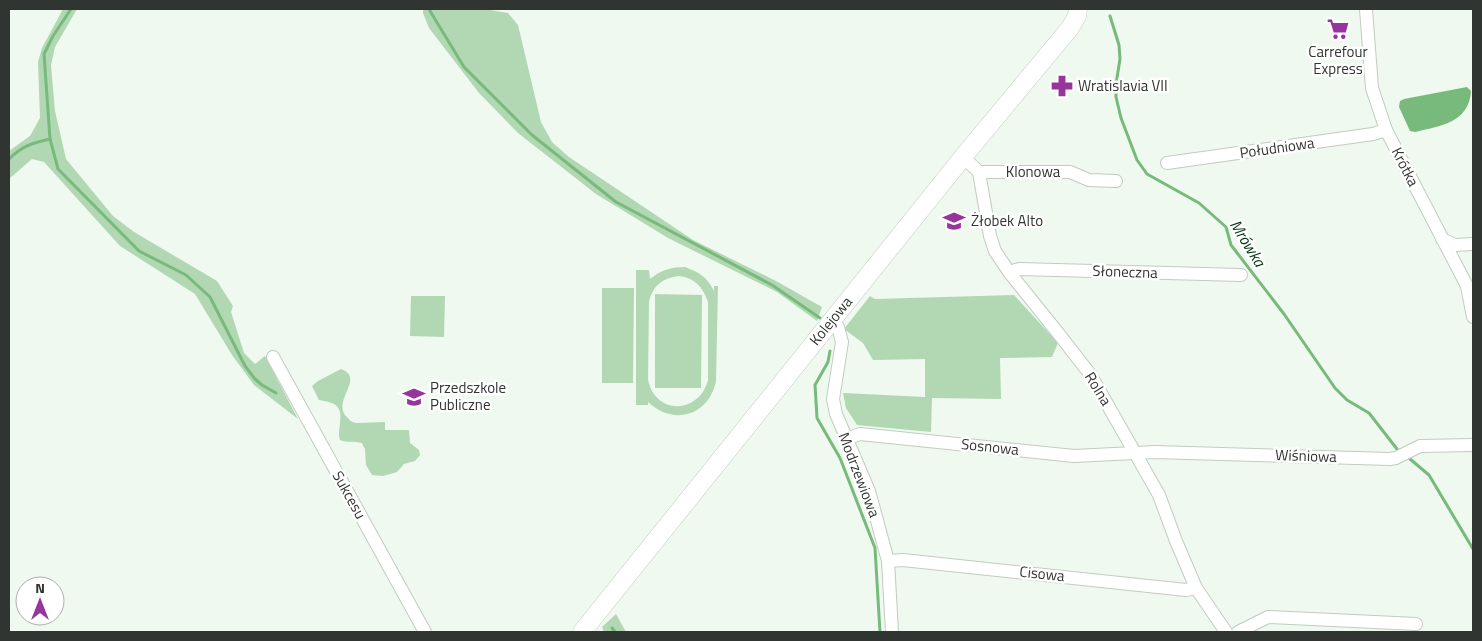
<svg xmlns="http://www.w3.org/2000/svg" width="1482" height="641" font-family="'Titillium Web',sans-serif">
  <rect width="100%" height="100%" fill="#eff9ef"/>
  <g fill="#b1d8b2" fill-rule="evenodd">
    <polygon points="63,9 77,9 55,47 51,65 55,111 66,159 113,216 134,232 217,281 233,306 231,312 244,353 255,364 265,356 298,419 254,385 232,355 195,294 120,246 44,162 32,159 9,179 9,151 30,136 40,118 38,62 42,48"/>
    <polygon points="423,9 484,9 508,13 518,25 541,122 552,142 569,157 693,240 776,281 822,307 817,321 777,292 668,238 596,194 518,133 479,93 429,28 423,13"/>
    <path d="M685 267C699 272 707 277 714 291V286H718L716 381C709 416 673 426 648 402V405H636V270H649L650 279C661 270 671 267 685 267ZM679 276C695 278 703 287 708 302V380C699 415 654 415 648 379L649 302C653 285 663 278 679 276Z"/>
    <polygon points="602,288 634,288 633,383 602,383"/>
    <polygon points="655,294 702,295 701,388 655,388"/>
    <polygon points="1014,295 1058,343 1052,357 1000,358 1001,399 932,398 931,432 857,425 846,408 843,393 925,397 925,359 873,360 863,343 844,329 870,296 875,299"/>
    <polygon points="411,296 445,296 444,337 410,336"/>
    <path d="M341 369C366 378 331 401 347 417 349 420 353 423 357 423 366 423 375 422 385 422V430H409L410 443 419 450 420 455 415 461 404 464 397 472 383 476 372 475 366 465 365 449 362 443C354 441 347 443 340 440 336 429 348 408 331 403 327 401 323 401 319 400L312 386 318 381Z"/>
    <polygon points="616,614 626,632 604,632 602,627"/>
  </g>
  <path fill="#78ba7b" d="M1467 87 1471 91C1469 123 1440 126 1415 132L1410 131 1399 107 1400 101 1404 99Z"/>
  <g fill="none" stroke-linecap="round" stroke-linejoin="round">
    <g stroke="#78ba7b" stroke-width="3">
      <polyline points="71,9 53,36 44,54 50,139 58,169 139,251 186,275 210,297 245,366 255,379 262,385 276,393"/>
      <polyline points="430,9 430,11 464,67 532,135 616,202 772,285 820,318"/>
      <polyline points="1110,16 1119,45 1120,59 1116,84 1116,97 1121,118 1137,160 1147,174 1199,203 1226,227 1231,245 1284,314 1335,388 1347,400 1369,413 1397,449"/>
      <path d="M9 159C22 146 32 143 50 139"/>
      <polyline points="830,351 828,362 815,385 817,418 840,458 875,548 880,632"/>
      <polyline points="1410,459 1429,475 1473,549"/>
      <polyline points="612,628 615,632"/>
    </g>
    <g stroke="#c2cbc2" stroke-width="14">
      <g id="street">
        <polyline points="1366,9 1372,88 1386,130 1467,286 1473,317"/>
        <polyline points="963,157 979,172 990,236 995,251 1009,272 1058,333 1090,374 1159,495 1176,541 1196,588 1226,632"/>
        <polyline points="1167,163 1373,134 1386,130"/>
        <polyline points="979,172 1070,172 1089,180 1116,181"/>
        <polyline points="1442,239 1455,245 1473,244"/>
        <polyline points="1009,272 1019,269 1241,275"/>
        <polyline points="831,322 838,327 842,342 833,399 836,414 869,491 888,561 892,632"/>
        <polyline points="273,357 425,632"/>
        <polyline points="846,439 860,434 1074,456 1155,452 1390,459 1396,458 1420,446 1473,445"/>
        <polyline points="888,561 903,560 1186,590 1196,588"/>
        <polyline points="1238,632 1268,617 1416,624"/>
      </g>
    </g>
    <g stroke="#c2cbc2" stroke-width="19">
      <polyline id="secondary" points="582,632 963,157 1070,28 1077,16 1078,9"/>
    </g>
    <use href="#street" stroke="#fff" stroke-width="12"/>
    <use href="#secondary" stroke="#fff" stroke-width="18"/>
  </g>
  <defs>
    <g id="supermarket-bare" transform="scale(1.725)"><path d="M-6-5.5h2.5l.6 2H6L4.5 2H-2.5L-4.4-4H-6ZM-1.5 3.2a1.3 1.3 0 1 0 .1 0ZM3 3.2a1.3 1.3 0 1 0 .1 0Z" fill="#96359c" stroke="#fff" stroke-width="2.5" paint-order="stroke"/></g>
    <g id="pharmacy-bare" transform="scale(1.725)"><path d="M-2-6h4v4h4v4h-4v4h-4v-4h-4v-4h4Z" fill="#96359c" stroke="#fff" stroke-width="2.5" paint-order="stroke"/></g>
    <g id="school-bare" transform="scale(1.725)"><path d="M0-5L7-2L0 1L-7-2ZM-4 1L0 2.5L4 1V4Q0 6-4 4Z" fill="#96359c" stroke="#fff" stroke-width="2.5" paint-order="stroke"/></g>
  </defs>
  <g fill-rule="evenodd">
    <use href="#supermarket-bare" x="1338" y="29"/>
    <use href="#pharmacy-bare" x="1062" y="86"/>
    <use href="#school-bare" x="954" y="221"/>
    <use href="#school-bare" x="414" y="397"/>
  </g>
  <g text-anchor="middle" stroke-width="5" stroke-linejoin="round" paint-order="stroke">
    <g font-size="15" fill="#313531" stroke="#fff" text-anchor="start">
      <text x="1338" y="57" text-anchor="middle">Carrefour<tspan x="1338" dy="17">Express</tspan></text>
      <text x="1078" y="91">Wratislavia VII</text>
      <text x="971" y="226">Żłobek Alto</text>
      <text x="430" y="393">Przedszkole<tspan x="430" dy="17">Publiczne</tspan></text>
    </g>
    <g font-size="15" fill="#313531" stroke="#fff">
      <text transform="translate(1277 148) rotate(-8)" y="5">Południowa</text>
      <text transform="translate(1405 167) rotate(63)" y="5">Krótka</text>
      <text x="1033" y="177">Klonowa</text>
      <text transform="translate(1125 272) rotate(2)" y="5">Słoneczna</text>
      <text transform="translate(831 321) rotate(-51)" y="5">Kolejowa</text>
      <text transform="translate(1098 389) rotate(58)" y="5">Rolna</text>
      <text transform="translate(990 447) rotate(6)" y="5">Sosnowa</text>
      <text transform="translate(1306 456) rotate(2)" y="5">Wiśniowa</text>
      <text transform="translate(859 475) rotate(69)" y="5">Modrzewiowa</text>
      <text transform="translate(349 495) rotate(61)" y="5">Sukcesu</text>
      <text transform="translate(1042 574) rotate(6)" y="5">Cisowa</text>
    </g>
    <g font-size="16" font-style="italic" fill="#05370e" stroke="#fff">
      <text transform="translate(1248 243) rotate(58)" y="6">Mrówka</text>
    </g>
  </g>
  <rect width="1482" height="641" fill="none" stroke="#313531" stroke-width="20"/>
  <g transform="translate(40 601)"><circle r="24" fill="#ffffff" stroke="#adaead"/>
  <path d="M0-4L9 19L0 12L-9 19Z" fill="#96359c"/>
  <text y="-8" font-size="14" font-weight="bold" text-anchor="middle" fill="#313531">N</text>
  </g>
</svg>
